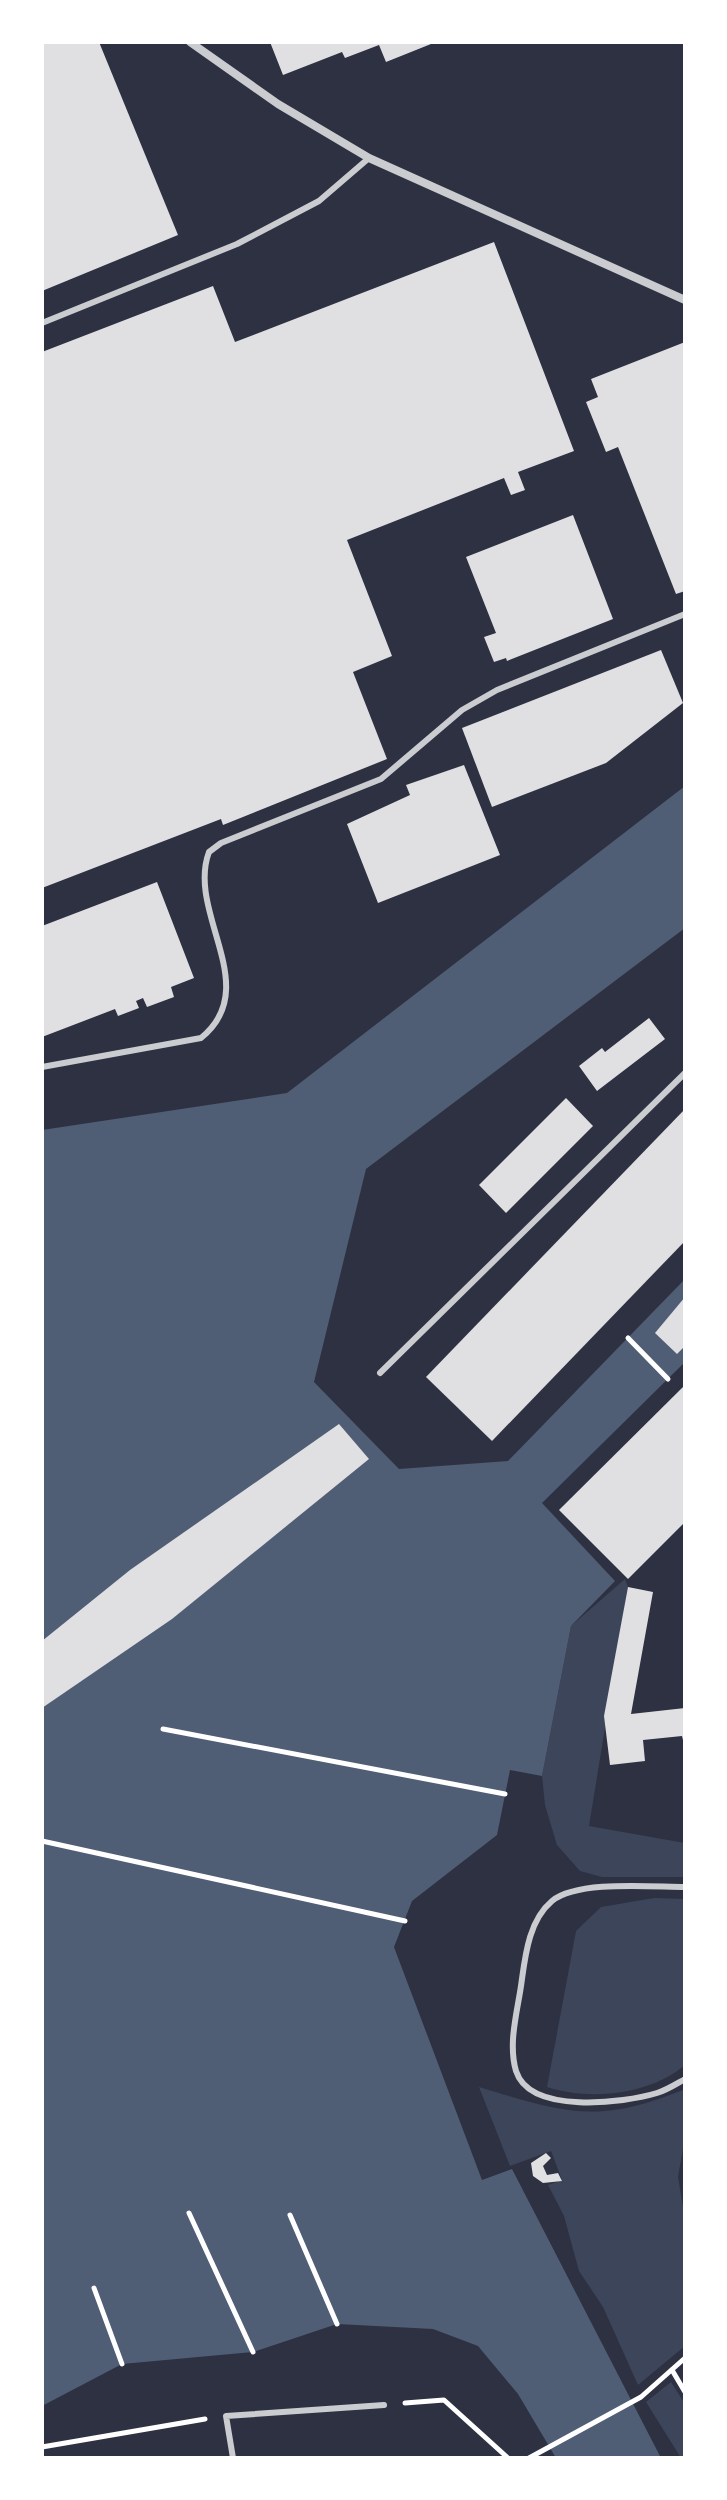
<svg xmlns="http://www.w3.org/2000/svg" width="727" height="2500" font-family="Figtree,sans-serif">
  <rect width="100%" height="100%" fill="#2d3142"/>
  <g fill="#3c4559">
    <polygon points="625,1579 628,1587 589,1826 685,1843 685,1877 602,1877 580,1871 557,1845 545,1805 542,1776 571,1626"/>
    <path d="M654 1898 685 1899V2065C650 2095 589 2101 547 2087L576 1931 601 1907Z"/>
    <path d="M479 2087C565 2113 598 2125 685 2089V2137L678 2177 685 2219V2346L638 2385 603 2307 579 2271 564 2216 548 2185 562 2180 551 2151 510 2166Z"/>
    <polygon points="671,2382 685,2404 685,2458 681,2458 646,2402"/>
  </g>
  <polygon fill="#4f5d75" points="685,786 685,928 366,1169 314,1382 399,1469 508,1461 685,1279 685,1362 542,1503 615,1581 571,1626 542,1776 510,1770 497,1835 412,1901 394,1947 482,2180 512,2169 661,2458 556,2458 518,2394 478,2346 433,2329 337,2324 253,2352 122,2364 42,2406 42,1130 287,1093"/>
  <g fill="#e0e0e3">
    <polygon points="47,42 99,42 178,235 42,291 42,44"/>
    <polygon points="270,42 436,42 386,62 379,45 345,58 342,52 283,75"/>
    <polygon points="494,242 574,451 518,472 525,490 511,495 504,478 347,540 392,656 353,672 387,759 223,825 221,819 42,888 42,352 213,286 235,342"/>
    <polygon points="685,342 685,591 676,594 618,447 606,452 586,402 598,397 591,379"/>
    <polygon points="573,515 613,619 507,661 506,658 494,662 484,637 496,633 466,557"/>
    <polygon points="661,650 683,703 606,763 492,807 462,728"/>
    <polygon points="464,765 500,855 378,903 347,824 410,795 406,785"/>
    <polygon points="157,882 194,978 171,987 174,997 147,1007 143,998 136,1001 139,1008 118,1016 115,1009 42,1037 42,926"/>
    <polygon points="649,1018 665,1039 597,1091 579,1066 602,1048 605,1052"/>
    <polygon points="566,1098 593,1126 506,1213 479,1185"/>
    <polygon points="685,1109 685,1241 492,1441 426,1377"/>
    <polygon points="685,1297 685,1346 677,1354 655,1333"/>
    <polygon points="685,1385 685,1522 628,1579 559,1510"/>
    <polygon points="339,1424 369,1459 172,1619 42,1708 42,1641 130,1570"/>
    <polygon points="628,1587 653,1592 631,1714 685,1708 685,1748 682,1736 643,1740 645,1761 610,1765 604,1716"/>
    <polygon points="546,2153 551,2158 543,2166 547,2175 558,2173 562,2181 543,2183 533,2176 531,2163"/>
  </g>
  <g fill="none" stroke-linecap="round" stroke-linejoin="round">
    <g stroke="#fff" stroke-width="5">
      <polyline points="628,1338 668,1379"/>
      <polyline points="163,1729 505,1794"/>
      <polyline points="42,1841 405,1921"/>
      <polyline points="189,2213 253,2352"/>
      <polyline points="290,2215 337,2324"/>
      <polyline points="94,2288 122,2364"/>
      <polyline points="672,2370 685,2392"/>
      <polyline points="405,2403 444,2400 508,2458"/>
      <polyline points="42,2447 205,2419"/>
      <polyline points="529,2458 641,2397 685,2358"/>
    </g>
    <g stroke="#caccd0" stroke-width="6">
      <polyline points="42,323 237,244 319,201 369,158"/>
      <path d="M42 1067 201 1038C264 987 186 913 209 852L221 843 381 779 462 710 497 690 685 614"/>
      <polyline points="380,1373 685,1073"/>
      <path d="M685 1887C652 1887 578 1880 552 1901 528 1921 525 1958 521 1986 517 2013 508 2044 516 2071 530 2115 624 2103 657 2093 667 2090 676 2084 685 2079"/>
      <polyline points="233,2458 226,2416 384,2405"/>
    </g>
    <polyline stroke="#caccd0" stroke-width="8" points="190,42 278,104 369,158 685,300"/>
  </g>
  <rect width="727" height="2500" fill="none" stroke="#ffffff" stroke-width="88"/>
</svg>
